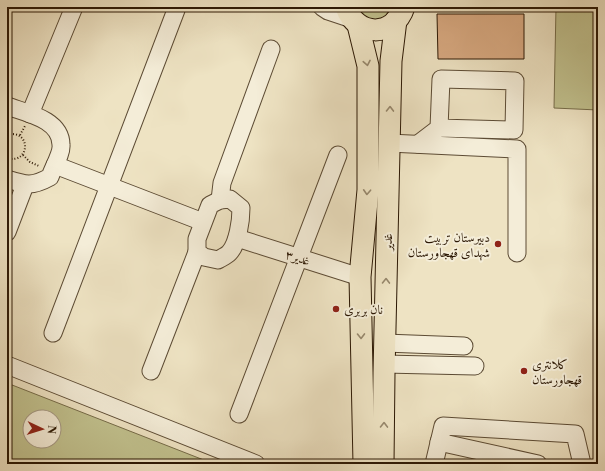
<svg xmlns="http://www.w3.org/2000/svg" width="605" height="471" font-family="'Libre Bodoni',Amiri,serif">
  <rect width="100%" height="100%" fill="#eee3c3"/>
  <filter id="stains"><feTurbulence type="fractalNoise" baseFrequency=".005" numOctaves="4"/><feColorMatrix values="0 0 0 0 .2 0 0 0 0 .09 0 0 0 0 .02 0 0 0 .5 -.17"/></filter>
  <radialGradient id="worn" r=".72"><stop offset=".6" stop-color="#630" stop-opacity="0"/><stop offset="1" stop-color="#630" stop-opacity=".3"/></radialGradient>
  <g fill="#c1c18e" stroke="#766c49" fill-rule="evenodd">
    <polygon points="356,7 396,7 395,12 371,23"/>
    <polygon points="556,7 598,7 598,110 554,108"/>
    <path d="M7 383 214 464H7ZM30 417H54V441H30Z"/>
  </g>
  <polygon fill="#d8a981" stroke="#2c1804" points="437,14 524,14 524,59 438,59"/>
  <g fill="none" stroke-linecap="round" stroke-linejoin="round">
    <g stroke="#5c4b34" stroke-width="19">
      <g id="minor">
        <polyline points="322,7 328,11 352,19"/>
        <path d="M7 106C26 113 61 119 61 145 62 153 53 168 50 177 32 187 26 185 7 179"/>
        <polyline points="30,114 74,7"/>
        <polyline points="389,143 517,149 517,253"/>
        <polyline points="418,144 439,128 441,79 515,81 514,130 439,128"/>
        <polyline points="55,165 203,222"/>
        <path d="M230 199 241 208C241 220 238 244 229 253 226 256 221 258 218 260L204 257 197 252V239L210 205 220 200Z"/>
        <polyline points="220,200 222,183 271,49"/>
        <polyline points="7,232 25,185"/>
        <polyline points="237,238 360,277"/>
        <polyline points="53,333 176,10"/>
        <polyline points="385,343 464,346"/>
        <polyline points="384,364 475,366"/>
        <polyline points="7,365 256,464"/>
        <polyline points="151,371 197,252"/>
        <polyline points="239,414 338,155"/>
        <polyline points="439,442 538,464"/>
        <polyline points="434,464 443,426 575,434 582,464"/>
      </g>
    </g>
    <g stroke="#2c1804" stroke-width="23">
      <g id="major">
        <path d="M346 7C356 37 394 38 404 7"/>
        <polyline points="358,25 368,66 368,190 360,277 364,464"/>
        <polyline points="383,464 384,373 391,61 396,20"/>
      </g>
    </g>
    <g stroke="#2c1804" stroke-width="2" stroke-dasharray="1 2" stroke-linecap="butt">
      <path d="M7 135C31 128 31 165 7 158"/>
      <polyline points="20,135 25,126"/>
      <polyline points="23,155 30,162 39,166"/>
    </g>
    <use href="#minor" stroke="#f4edd8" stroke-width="17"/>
    <use href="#major" stroke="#eee3c3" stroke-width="21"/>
  </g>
  <defs><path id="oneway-chevron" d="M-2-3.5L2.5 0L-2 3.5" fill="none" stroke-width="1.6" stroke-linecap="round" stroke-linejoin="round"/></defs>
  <g stroke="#97886d">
    <use href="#oneway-chevron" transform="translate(367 63) rotate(79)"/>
    <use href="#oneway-chevron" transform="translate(390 109) rotate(-89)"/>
    <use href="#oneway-chevron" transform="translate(367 192) rotate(93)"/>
    <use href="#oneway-chevron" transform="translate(386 281) rotate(-89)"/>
    <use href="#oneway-chevron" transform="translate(361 336) rotate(89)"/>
    <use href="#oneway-chevron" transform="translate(384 425) rotate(-89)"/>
  </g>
  <g fill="#8f2418" stroke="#f4edd8" stroke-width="1.5">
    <circle cx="498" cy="244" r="4"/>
    <circle cx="336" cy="309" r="4"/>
    <circle cx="524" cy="371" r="4"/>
  </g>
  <g text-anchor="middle" stroke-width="4" stroke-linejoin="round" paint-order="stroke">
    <g font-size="13" fill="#2c1804" stroke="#f4edd8" text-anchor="start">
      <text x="490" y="242" text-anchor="end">دبیرستان تربیت<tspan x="490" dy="15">شهدای قهجاورستان</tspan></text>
      <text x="344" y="314">نان بربری</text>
      <text x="532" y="369">کلانتری<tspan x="532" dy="15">قهجاورستان</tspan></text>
    </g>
    <g font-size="13" fill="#2c1804" stroke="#f4edd8">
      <text transform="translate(387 242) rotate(-89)" y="5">غدیر</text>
      <text transform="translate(298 257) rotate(18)" y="5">غدیر۳</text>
    </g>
  </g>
  <rect width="605" height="471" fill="none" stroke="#eee3c3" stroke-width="24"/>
  <rect x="8" y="8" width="589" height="455" fill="none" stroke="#2c1804" stroke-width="2"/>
  <rect x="12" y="12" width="581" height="447" fill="none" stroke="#2c1804"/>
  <g transform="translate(42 429) rotate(94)"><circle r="19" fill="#f4edd8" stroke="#a49883"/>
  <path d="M0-3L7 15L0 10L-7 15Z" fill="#8f2418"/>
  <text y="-6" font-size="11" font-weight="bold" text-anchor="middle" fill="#2c1804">N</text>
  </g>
  <rect width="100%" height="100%" filter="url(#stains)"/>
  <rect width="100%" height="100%" fill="url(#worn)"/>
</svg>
